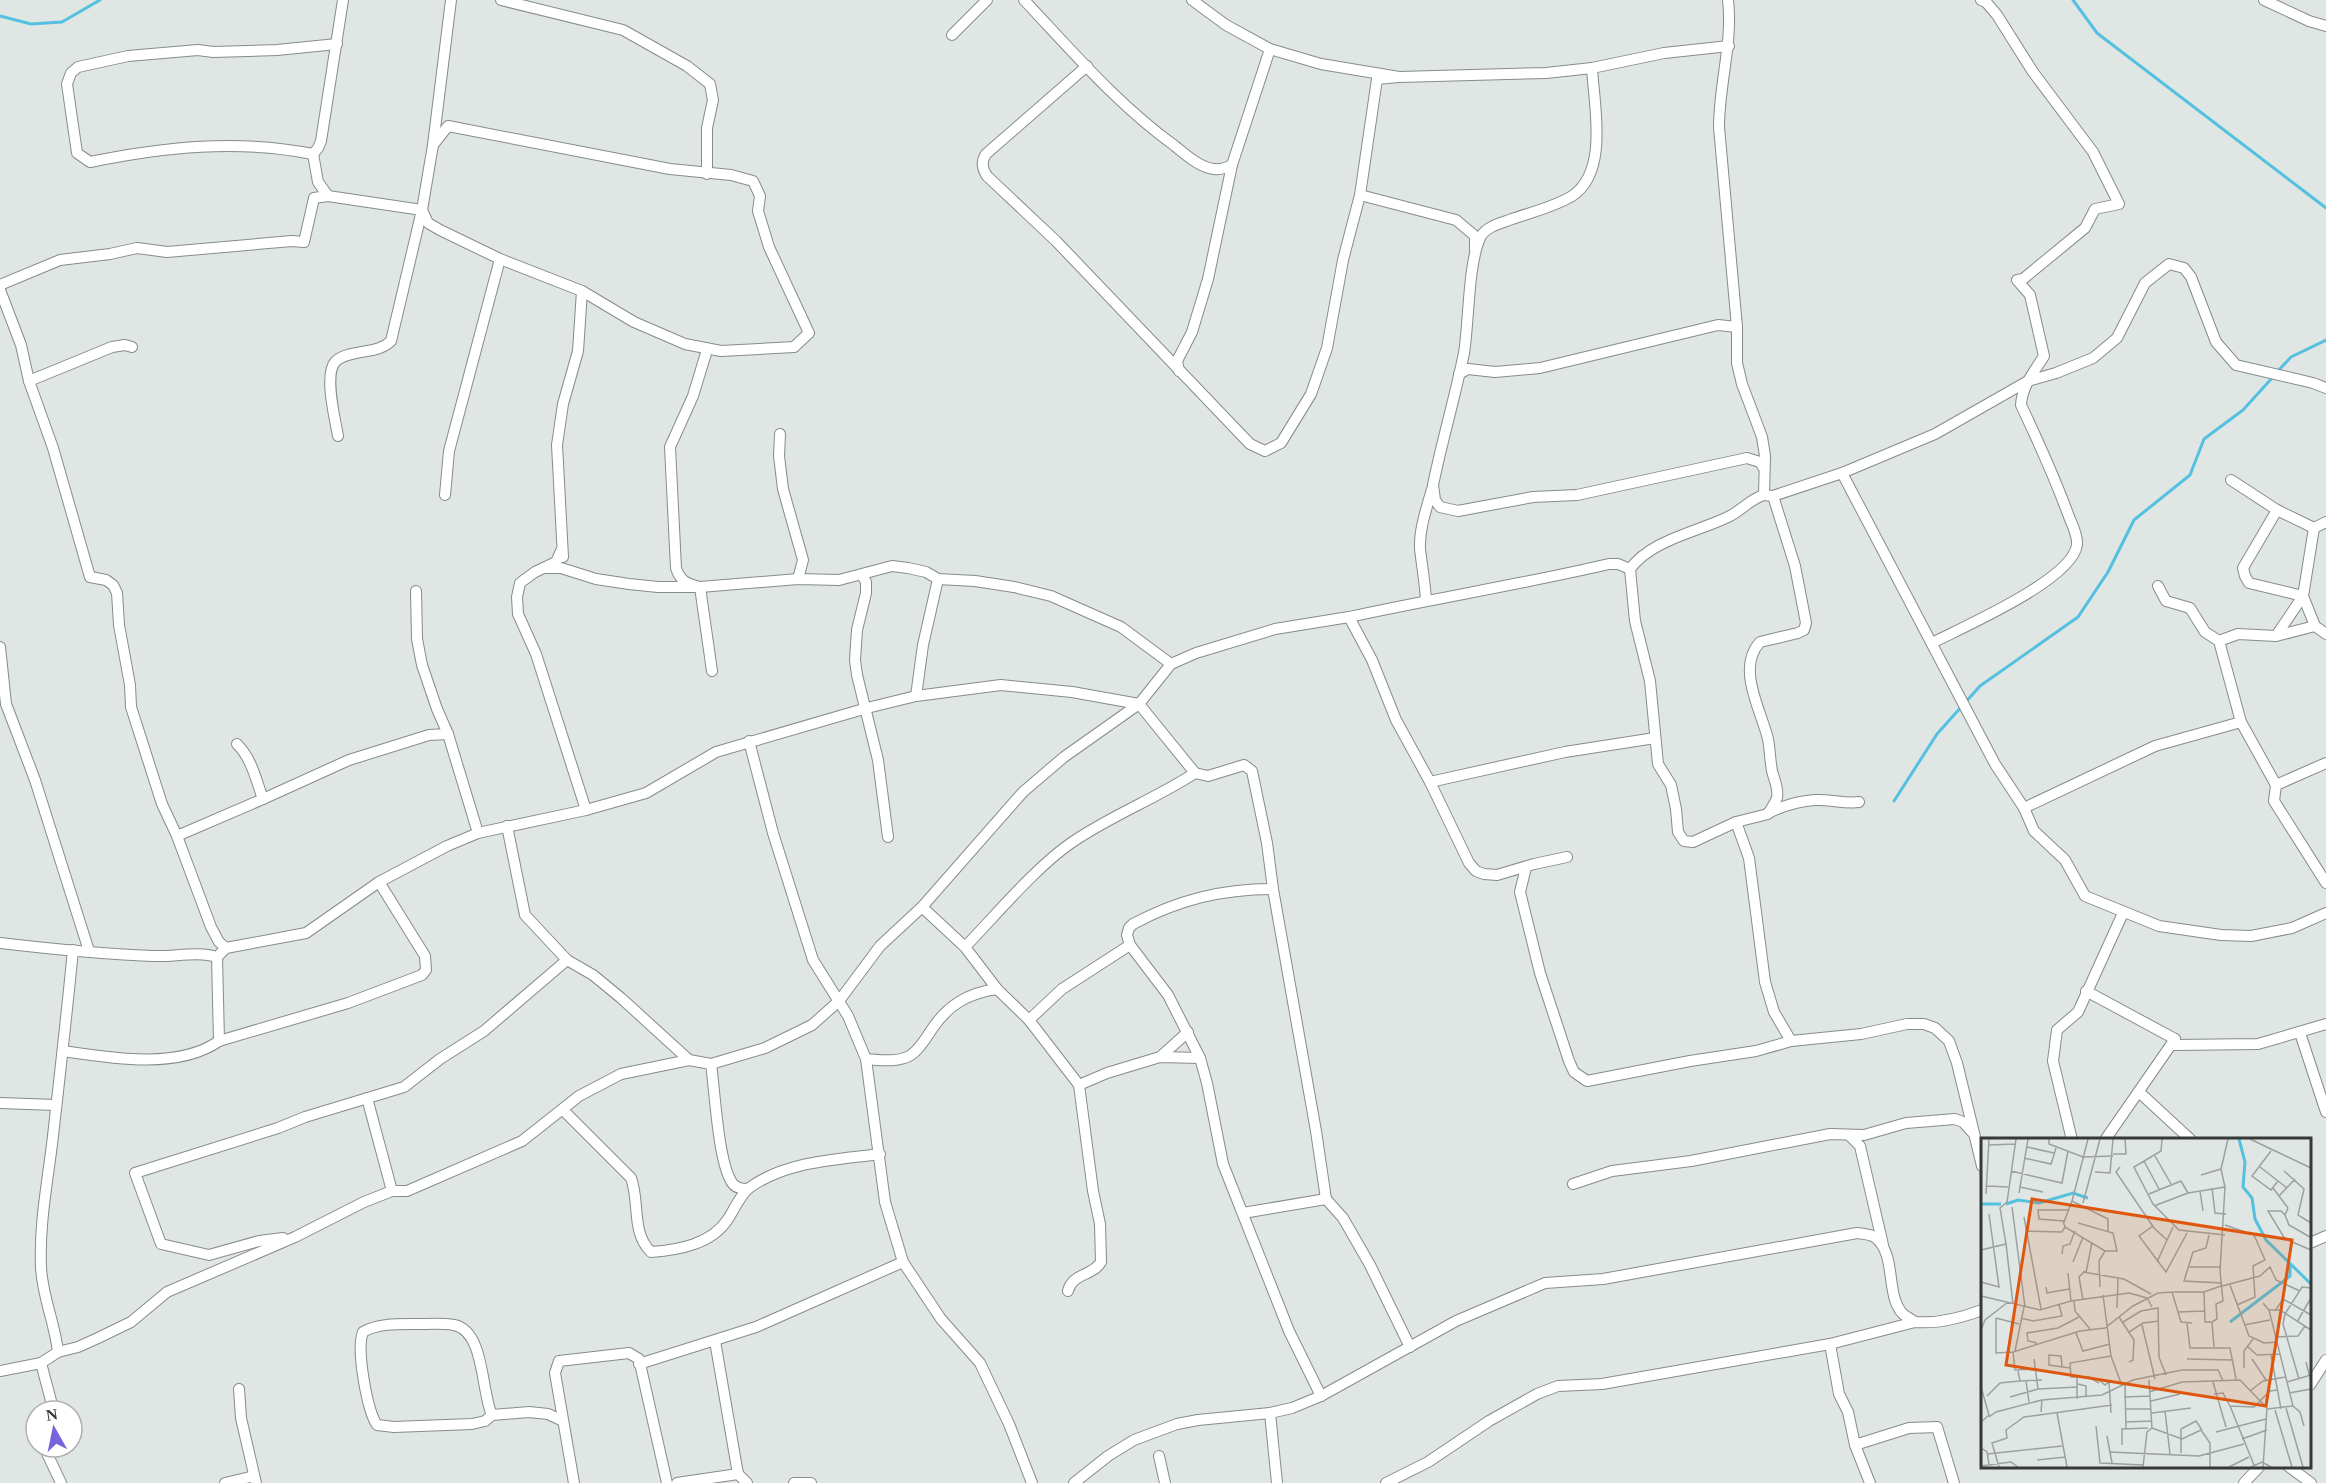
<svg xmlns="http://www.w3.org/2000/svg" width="2326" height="1483" font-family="'Times New Roman',serif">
  <rect width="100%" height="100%" fill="#dfe6e3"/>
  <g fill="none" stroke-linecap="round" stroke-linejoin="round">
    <g stroke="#53c1df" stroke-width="3">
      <polyline points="2073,0 2097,33 2326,208"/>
      <polyline points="0,16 31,24 62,22 100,0"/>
      <polyline points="2277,372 2291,357 2326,340"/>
      <polyline points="1894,801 1937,734 1980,686 2078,617 2108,572 2134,520 2190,475 2204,439 2243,410 2273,377"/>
    </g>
    <g stroke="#868c8a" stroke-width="12">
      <g id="minor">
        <polyline points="501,0 623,30 687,66 710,84 713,100 707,128 707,174"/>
        <path d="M1024 0C1072 51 1118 105 1175 146 1186 155 1199 167 1214 169 1221 170 1226 168 1232 165"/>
        <polyline points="1192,0 1226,25 1270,49 1321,64 1399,77 1546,73 1592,68 1664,53 1729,46"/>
        <path d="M1728 0C1733 43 1719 84 1719 127L1737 327V363L1742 384 1762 437 1765 456 1764 495 1773 496 1842 473 1935 434 2028 381 2056 373 2093 358 2117 338 2145 283 2169 264 2184 268 2191 277 2216 342 2236 365 2313 383 2326 388"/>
        <polyline points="2264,0 2309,21 2326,26"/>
        <polyline points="952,35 987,0"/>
        <path d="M1087 66 986 154C981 162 982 168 987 176L1056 241 1250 444 1265 451 1281 443 1311 394 1327 348 1343 260 1360 195 1377 79 1399 77"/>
        <path d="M1592 68C1594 105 1609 172 1572 196 1554 207 1532 212 1512 219 1502 223 1487 226 1481 236 1468 261 1469 323 1464 353 1455 397 1442 441 1433 485L1435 500 1440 507 1458 511 1533 497 1577 495 1747 458 1760 462 1763 467"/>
        <polyline points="313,154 318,148 321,141 343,0"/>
        <polyline points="1360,195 1456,220 1475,236 1475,249"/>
        <path d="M328 196 318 182 313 154C237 139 164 147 90 162L77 153 67 84 71 73 78 67 128 56 198 50 213 52 277 50 337 44"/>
        <polyline points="0,285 60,260 110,254 137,248 167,252 292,241 304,242 314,198 328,196 422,210 428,223 440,230 500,259 582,291 634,322 685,344 721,351 794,347 809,333 769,247 758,211 760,196 753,181 731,175 670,169 448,126 433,145"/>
        <polyline points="0,290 21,345 29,381 53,448 90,577 106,580 113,585 117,593 119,625 130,685 131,707 162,804 177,836 211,927 219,942 226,948"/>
        <path d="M707 350 693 396 670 447 676 568C680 581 687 584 700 587L712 671"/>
        <polyline points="1179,371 1177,361 1192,332 1208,279 1232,165 1270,49"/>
        <polyline points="1459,374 1468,369 1495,372 1540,368 1718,325 1737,327"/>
        <polyline points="29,381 112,347 125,345 132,347"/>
        <polyline points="780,434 779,456 783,489 803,560 798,579"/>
        <path d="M338 436C335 419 324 375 335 362 341 355 353 354 361 352 372 350 383 349 391 341L422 210 433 145 451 0"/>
        <polyline points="1842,473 1995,764 2024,808 2034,831 2065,860 2085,896 2159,926 2221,935 2251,936 2292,928 2326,913"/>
        <polyline points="2231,480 2277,510 2314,528"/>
        <polyline points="445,495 449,451 500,259"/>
        <path d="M1764 495C1750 499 1741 511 1728 517 1697 532 1651 540 1630 569L1635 621 1650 681 1658 764 1671 785 1676 809 1678 832 1684 841 1693 842 1736 822 1768 814C1771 809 1775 803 1777 798 1779 789 1774 779 1772 771 1770 760 1770 749 1768 739 1761 710 1736 668 1760 642L1798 633 1804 630 1806 623 1795 566 1773 496"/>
        <polyline points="2277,510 2243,568 2245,576 2249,583 2303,596"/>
        <polyline points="561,551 556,562 535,572 520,583 517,597 518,614 536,654 586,810"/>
        <polyline points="563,557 557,445 563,404 578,351 582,291"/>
        <polyline points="545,568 561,568 596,579 629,584 658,587 700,587 798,579 839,580 892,566 908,568 926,572 938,579 975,581 1014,587 1051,596 1121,627 1171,664"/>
        <polyline points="862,575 866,582 866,593 857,630 855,660 857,675 878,760 888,837"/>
        <polyline points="2158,586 2166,601 2190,608 2205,632 2219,641 2241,722 2276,785 2274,801 2326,883"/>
        <polyline points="416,591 417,639 422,665 437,709 448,734 478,833"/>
        <polyline points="2303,596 2315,626 2326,634"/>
        <path d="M1426 600C1425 583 1422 566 1420 549 1419 529 1427 507 1432 489"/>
        <path d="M1349 617C1436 598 1523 584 1609 564H1618L1630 569"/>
        <polyline points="2276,636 2303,596 2314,528 2326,522"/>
        <polyline points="2219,641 2238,634 2276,636 2315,626"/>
        <path d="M1932 643C1963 627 2072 580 2077 545 2078 534 2071 523 2068 514 2054 476 2038 441 2021 405 2022 386 2034 372 2044 356L2030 295 2017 280 2023 279 2085 228 2095 209 2119 204 2093 152 2033 72 1997 15 1986 2 1981 0"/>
        <polyline points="0,647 6,704 35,780 89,951"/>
        <polyline points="916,696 923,645 938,579"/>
        <polyline points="749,741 773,833 813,960 848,1016 866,1059 885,1202 903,1262 941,1319 980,1363 1009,1424 1032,1483"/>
        <path d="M237 744C252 759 256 780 263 799L349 760 429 735 448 734"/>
        <polyline points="1430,782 1565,752 1655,738"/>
        <polyline points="2276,785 2326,763"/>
        <polyline points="2024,808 2155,746 2241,722"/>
        <path d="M1768 813C1783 806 1798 801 1815 800 1830 799 1844 804 1859 802"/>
        <polyline points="1736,822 1749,858 1765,982 1774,1012 1791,1041"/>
        <polyline points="507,826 525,915 567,960 593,975 621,998 689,1060"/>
        <polyline points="177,836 263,799"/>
        <polyline points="1526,867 1520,892 1540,973 1569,1061 1574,1072 1587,1081 1690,1061 1756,1051 1791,1041 1861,1034 1907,1024 1924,1024 1935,1028 1949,1041 1957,1063 1982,1166"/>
        <path d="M1273 889C1221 889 1178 900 1133 924L1129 928 1127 935 1130 945 1168 995 1200 1058 1207 1083 1223 1164 1289 1331 1321 1396"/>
        <path d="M922 907 965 947 997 989 1029 1020 1079 1085 1093 1191 1100 1224 1101 1262C1093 1276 1072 1273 1068 1291"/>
        <path d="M0 943C51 949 102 954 153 956 174 957 197 951 217 957L226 948 306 933 379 882 447 846 478 833 586 810 646 793 716 752 867 708 916 696 1001 685 1072 692 1139 704 1195 773"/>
        <path d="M965 947C996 915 1035 868 1071 843 1110 816 1155 799 1195 773L1208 776 1244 765 1252 771 1267 843 1273 889 1316 1131 1326 1199 1343 1218 1370 1265 1410 1347"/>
        <polyline points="217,957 219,1041"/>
        <polyline points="2086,991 2175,1039 2174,1045 2258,1044 2326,1024"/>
        <polyline points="1029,1020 1062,989 1130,945"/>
        <polyline points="2300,1033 2326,1112"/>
        <path d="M63 1051C110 1058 178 1070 219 1041L348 1003 422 975 426 970 425 956 379 882"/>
        <polyline points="1160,1057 1188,1032"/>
        <path d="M866 1059C880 1060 898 1063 911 1055 920 1049 926 1038 932 1029 948 1005 968 993 997 989"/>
        <path d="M711 1064C715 1092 718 1159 731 1181 734 1187 741 1189 747 1189"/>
        <polyline points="1079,1085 1107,1073 1160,1057 1200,1058"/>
        <polyline points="2139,1092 2191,1140"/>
        <polyline points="367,1098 392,1191"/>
        <polyline points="0,1103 56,1105"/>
        <path d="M563 1110 631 1178C640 1202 631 1233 651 1252 679 1250 712 1244 728 1219 734 1210 740 1195 749 1188 786 1161 836 1160 880 1154"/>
        <polyline points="1849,1135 1860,1146 1883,1245"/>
        <polyline points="2072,1140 2053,1061 2057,1030 2078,1012 2123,913"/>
        <polyline points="2105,1140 2175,1039"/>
        <polyline points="1573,1184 1612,1171 1691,1161 1830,1134 1864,1135 1906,1123 1955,1119 1963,1122 1972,1132"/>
        <polyline points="1243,1213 1326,1199"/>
        <polyline points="283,1238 259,1241 209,1255 161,1244 135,1173 278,1128 305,1117 404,1087 440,1059 484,1031 567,960"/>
        <polyline points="2310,1243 2326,1236"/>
        <polyline points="715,1341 738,1474"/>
        <polyline points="1830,1344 1839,1394 1848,1412 1855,1445 1870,1483"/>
        <path d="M58 1352C55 1323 42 1296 41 1267 39 1223 48 1180 53 1136 60 1074 67 1012 73 950"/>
        <polyline points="41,1363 51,1401 48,1411"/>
        <polyline points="639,1364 756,1327 903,1262"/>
        <polyline points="0,1371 41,1363 58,1352 78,1347 98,1338 131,1322 167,1292 295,1237 364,1202 392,1191 407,1191 522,1141 579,1096 621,1074 689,1060 711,1064 765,1048 812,1025 839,1001 880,946 922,907 1023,792 1064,757 1139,704 1171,664 1196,653 1275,629 1349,617 1372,660 1396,720 1430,782 1469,863 1476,871 1484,874 1497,875 1534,864 1567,857"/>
        <polyline points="2310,1385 2326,1360"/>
        <polyline points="239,1389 241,1418 256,1483"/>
        <polyline points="1270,1413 1277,1483"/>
        <path d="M492 1415C481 1392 485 1331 454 1325 443 1323 429 1324 417 1324 400 1324 378 1323 363 1332 356 1349 367 1410 377 1425L394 1427 472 1424 485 1421 492 1415 529 1412 548 1414 563 1421"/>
        <polyline points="1855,1445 1909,1428 1937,1427 1954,1483"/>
        <polyline points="44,1447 61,1483"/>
        <polyline points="1159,1456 1165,1483"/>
        <polyline points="2288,1466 2311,1483"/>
        <polyline points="225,1483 254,1476"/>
        <polyline points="574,1483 555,1373 559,1361 629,1353 639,1359 667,1483"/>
        <polyline points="677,1483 738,1474 747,1483"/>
        <polyline points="794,1483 811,1483"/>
        <path d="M1074 1483 1108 1456 1134 1440 1177 1424 1198 1420 1270 1413 1292 1408 1321 1396 1456 1321 1545 1283 1603 1279 1857 1233C1863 1234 1871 1234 1876 1238 1897 1256 1885 1295 1903 1314 1906 1317 1912 1319 1915 1322"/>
        <path d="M1386 1483 1428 1462 1489 1421 1537 1394 1558 1386 1602 1384 1830 1344 1915 1322C1939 1324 1961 1318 1982 1310"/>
        <polyline points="2244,1483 2260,1466"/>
      </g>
    </g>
    <use href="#minor" stroke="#fff" stroke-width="10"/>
  </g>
  <g transform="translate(1981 1138)">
    <rect width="330" height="330" fill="#dfe6e3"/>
    <path fill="none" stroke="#53c1df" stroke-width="3" d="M258 1 264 24 262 49 271 60 274 81 285 102 330 146M0 66H20M25 66 37 62 58 65 92 55 107 60M249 184 309 138V127"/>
    <path fill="none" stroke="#9ca19f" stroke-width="1.5" d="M68 1V6L102 19 132 18M107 1 91 63 127 81V93M181 1 180 13 153 29 172 66 198 92 244 97M269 1 330 30M8 7 34 6M46 9 73 15M290 13 271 38 290 52 297 43M132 16H145L144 1M174 18 190 46M43 20 70 26 75 10M163 23 178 51M139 29 135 34 173 90 186 102M279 29 306 50M30 33 81 45 87 13M303 33 323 51 317 77 330 85M114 34 129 35 132 1M220 37 240 31M6 48 27 49M39 49 62 54M231 50 234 75 245 76M292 50 307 70M219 53 222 73M38 55 47 1M5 56 8 1M168 56 200 43 207 55M298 58 314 41M102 65 119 1M173 68 207 55 244 49M31 69 44 169M307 70 304 77 308 87 329 99M304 77 300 73H287L304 101 330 112M43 79 60 171M83 84 91 63M244 87 273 97 284 122 272 128 274 159 256 167M172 88 158 98 185 134 206 95M84 89 82 83 58 81 57 72H88M46 93 81 94 84 89 124 113H136L132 95 97 85M228 97 225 110 212 114 203 143 240 145M25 106 19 70 26 64 35 1M0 112 25 106 32 166M81 116 82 108 89 106 94 93M92 124 102 99M176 124 192 89M208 129H240M102 134 143 141 170 156M87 135 90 163M105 135 111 104M0 144 18 149 8 76M249 147 268 198 283 205 297 204M241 148 279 138 289 129 295 142 319 153M65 149 66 155 88 151M119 149 118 123 124 113M191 154H223L240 148M223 154 224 184H231M122 157 130 218 141 248M0 158 59 172 90 163 148 155 166 160 171 169M102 162 98 139 104 133M93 163 94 173 109 191M282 165 288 172 312 268 319 274 323 288M136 170 137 141M288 172H299L330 192M294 173 302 161 330 177M197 174 223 173M138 179 153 202 152 222 148 224M15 180V215L32 214 99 193 124 190 152 168 177 155 191 154 200 184 211 185M15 180 38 186M40 180 52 183 81 178 78 167M142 184 160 173 177 170 178 219 185 237M316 184 330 160M206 185 209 210H249L255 241M161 187 174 241M263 187 289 182M0 192 4 182 27 164M148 194 162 185 178 183M95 195 102 213 129 206M295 199 317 198 324 188M56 205 47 203 46 195 77 190 98 179M233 209 231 184 236 181 235 166 242 163 239 133 244 49 240 31 247 1M267 209 276 217 299 216M34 213 43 169M32 214 34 232 53 231M290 217 300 271M53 221 57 251M206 221 251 222M271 221 285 242M325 224 330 244M81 228 80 218 68 217V227L89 230M263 230V213L272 201M37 233 39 243 61 242M96 239V261M318 241 302 186 304 176 321 149 330 150M118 242 124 247 128 244 130 275M45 243 48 264M232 244 245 289M306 244 330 237M118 245 108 239H90L89 225 130 218M97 246 105 248V259M144 247 145 291M0 249 8 277 0 284M269 253 282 243 304 239M168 254 201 244 259 242 286 270 282 329M308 255 330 251M233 256 242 255 249 268 273 269 289 253 296 252M6 258 19 245 39 243M29 259 57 251 97 249M143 259 169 258M170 263 199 256M249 268 273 327M305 270 322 329M144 271H170M286 271 312 268M294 272 311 329M184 273 189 316M60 274 61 262 121 257 152 242 201 232H237L242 243M76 275 86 329M171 275 210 270M8 279 15 274 61 262M145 284 171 283M115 288 119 325 162 327M171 290 201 301 220 292 229 305V329M235 294 285 281M126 298 131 325M261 301 286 292M141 307V291L167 290M0 310 6 314 8 326M128 314 218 318 263 306M200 315V291L215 283 221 292M6 316 81 308M56 322 85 319M0 328 30 324 37 329M18 329 11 305 26 300 25 292 43 279 131 267M162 329 166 294 171 290 168 242M248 329 268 319M270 329 281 324 290 329"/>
    <path fill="#df570e" fill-opacity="0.15" stroke="#df570e" stroke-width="3" d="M51 61 311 102 285 268 25 227Z"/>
    <rect width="330" height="330" fill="none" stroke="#373938" stroke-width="3"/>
  </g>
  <g transform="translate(54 1429) rotate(351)"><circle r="28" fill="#ffffff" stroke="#afb0af" stroke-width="1.5"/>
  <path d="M0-4.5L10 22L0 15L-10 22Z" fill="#7863de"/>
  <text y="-9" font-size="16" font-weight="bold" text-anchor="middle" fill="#373938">N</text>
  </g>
</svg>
